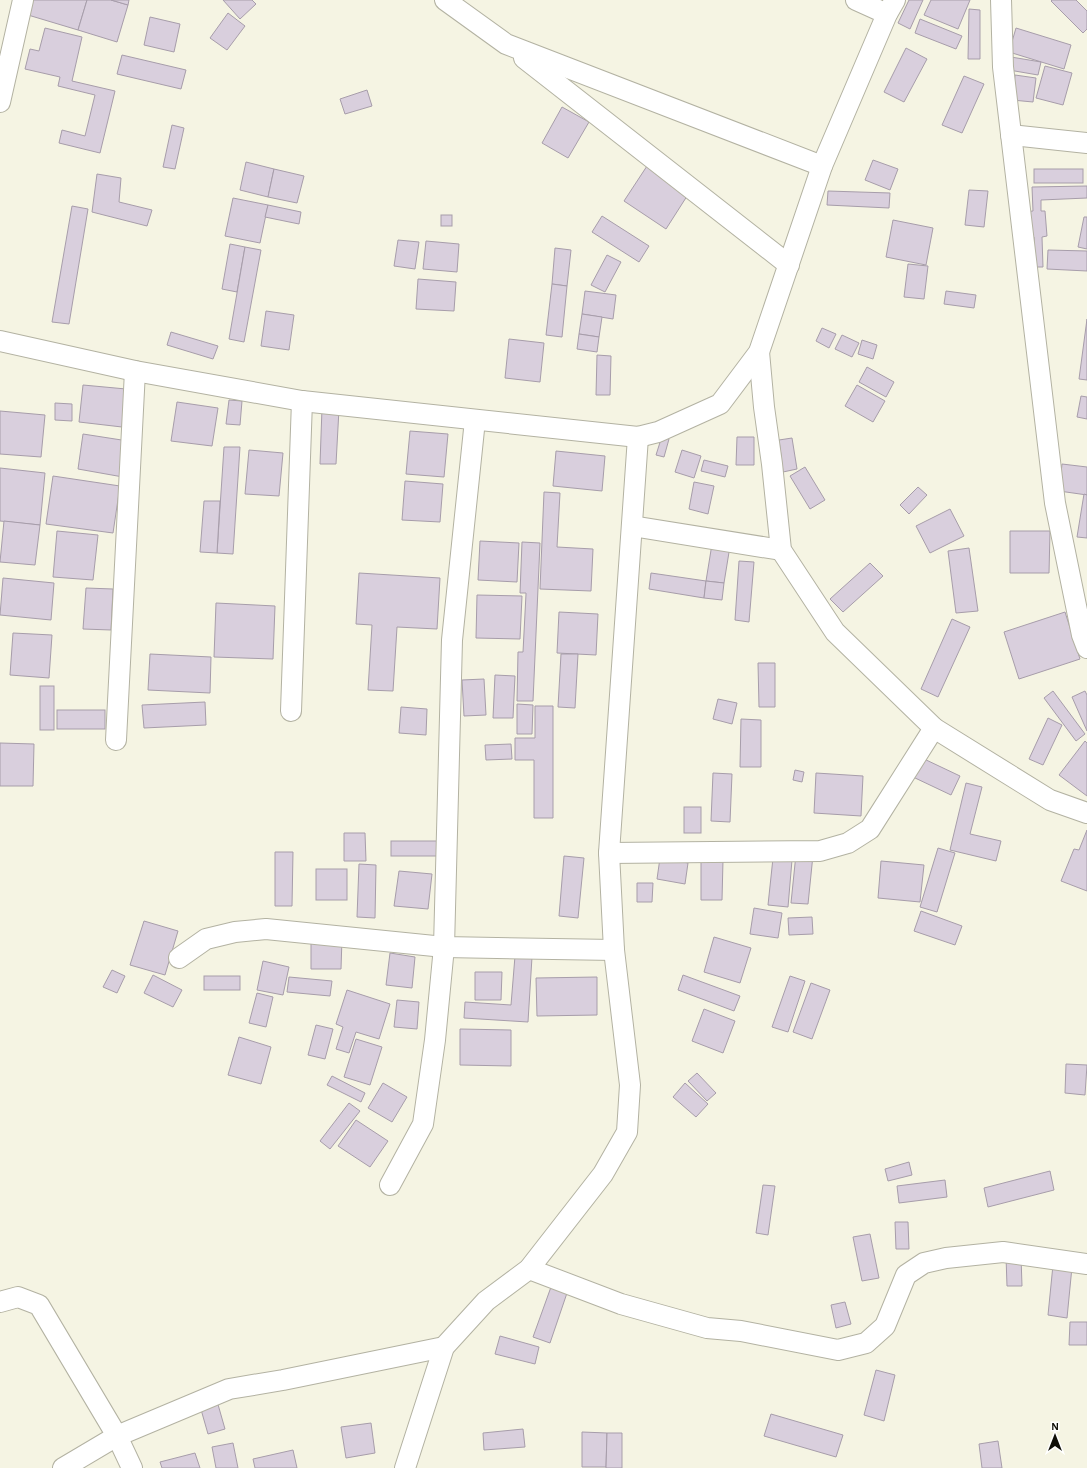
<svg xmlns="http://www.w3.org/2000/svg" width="1087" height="1468" font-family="'Alegreya Sans',sans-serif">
  <rect width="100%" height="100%" fill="#f5f4e3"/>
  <g fill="#d9cfdd" stroke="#a79daa">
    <polygon points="33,0 87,0 78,30 28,15"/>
    <polygon points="87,0 111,0 128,5 117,42 78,30"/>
    <polygon points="111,0 129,0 128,5"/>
    <polygon points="223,0 252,0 256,4 240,19"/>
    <polygon points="909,0 923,0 910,29 898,23"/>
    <polygon points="931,0 970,0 958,29 924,15"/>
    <polygon points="1052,0 1076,0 1087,11 1087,29 1083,33 1051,1"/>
    <polygon points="969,9 980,10 980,59 968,59"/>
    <polygon points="228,13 245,26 227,50 210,38"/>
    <polygon points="150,17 180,24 174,52 144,45"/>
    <polygon points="920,19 962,36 956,49 915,33"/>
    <polygon points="45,28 82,37 72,81 115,91 100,153 59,143 62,130 85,136 95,95 58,86 60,77 25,69 30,49 39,51"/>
    <polygon points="1016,28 1071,45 1064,69 1009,52"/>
    <polygon points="906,48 927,59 904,102 884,92"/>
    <polygon points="122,55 186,70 181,89 117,74"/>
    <polygon points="1011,57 1041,62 1038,75 1009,70"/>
    <polygon points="1045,66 1072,73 1063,105 1036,98"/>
    <polygon points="1015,75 1036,78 1033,102 1012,100"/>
    <polygon points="964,76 984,84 962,133 942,125"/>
    <polygon points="367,90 372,106 345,114 340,99"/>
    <polygon points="562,107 589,122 568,158 542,143"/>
    <polygon points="172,125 184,128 175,169 163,167"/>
    <polygon points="873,160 898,169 890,190 865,180"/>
    <polygon points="246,162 274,169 268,197 240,190"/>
    <polygon points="647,166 689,193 666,229 624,201"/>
    <polygon points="274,169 304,176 297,203 268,197"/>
    <rect x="1034" y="169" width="49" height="14"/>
    <polygon points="97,174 121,178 119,202 152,210 147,226 92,212"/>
    <polygon points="1087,186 1087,198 1041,200 1041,211 1045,211 1047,236 1042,237 1043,267 1035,267 1034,237 1025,237 1024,212 1033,211 1032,187"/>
    <polygon points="969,190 988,191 984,227 965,225"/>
    <polygon points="828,191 890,193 889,208 827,205"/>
    <polygon points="233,198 268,205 260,243 225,236"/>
    <polygon points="268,205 301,212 299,224 265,217"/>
    <polygon points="72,206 88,209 69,324 52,322"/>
    <rect x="441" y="215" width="11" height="11"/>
    <polygon points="602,216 649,246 639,262 592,232"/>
    <polygon points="1084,217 1087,217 1087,249 1078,247"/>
    <polygon points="893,220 933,228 926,265 886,257"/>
    <polygon points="398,240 419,242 415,269 394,266"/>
    <polygon points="426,241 459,244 457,272 423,269"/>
    <polygon points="230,244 245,247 237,292 222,289"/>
    <polygon points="245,247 261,250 244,342 229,339"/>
    <polygon points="555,248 571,250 567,286 552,284"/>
    <polygon points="1048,250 1087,251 1087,271 1047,269"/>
    <polygon points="607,255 621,262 605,292 591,285"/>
    <polygon points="908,264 928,266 924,299 904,297"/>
    <polygon points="418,279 456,282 454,311 416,309"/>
    <polygon points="552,284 567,286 562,337 546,335"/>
    <polygon points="585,291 616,295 613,319 582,314"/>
    <polygon points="946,291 976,295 974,308 944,304"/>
    <polygon points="266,311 294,315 289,350 261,346"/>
    <polygon points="582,314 602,317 599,337 579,334"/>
    <polygon points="1087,319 1087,380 1079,379"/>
    <polygon points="822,328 836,334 829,348 816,341"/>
    <polygon points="171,332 218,346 213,359 167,345"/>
    <polygon points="579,334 599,337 597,352 577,349"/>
    <polygon points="842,335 859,343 852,357 835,349"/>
    <polygon points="509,339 544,343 540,382 505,378"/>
    <polygon points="862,340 877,345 873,359 858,354"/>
    <polygon points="597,355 611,356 610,395 596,395"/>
    <polygon points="867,367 894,382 886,397 859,382"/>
    <polygon points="83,385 126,389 122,427 79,422"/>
    <polygon points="857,385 885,401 873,422 845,406"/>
    <polygon points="1081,396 1087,397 1087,419 1077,417"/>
    <polygon points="229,400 242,401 240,425 226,424"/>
    <polygon points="177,402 218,408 212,446 171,441"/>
    <polygon points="55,403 72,404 72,421 55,420"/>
    <polygon points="322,408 339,409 336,464 320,464"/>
    <polygon points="0,411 45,415 41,457 0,454"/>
    <polygon points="410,431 448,434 444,477 406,474"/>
    <polygon points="83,434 128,441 123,477 78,469"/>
    <polygon points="662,436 669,439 664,457 656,455"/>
    <polygon points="737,437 754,437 754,465 736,465"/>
    <polygon points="792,438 797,469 783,472 779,440"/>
    <polygon points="224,447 240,447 233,554 217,553"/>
    <polygon points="249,450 283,453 279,496 245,494"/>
    <polygon points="682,450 701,456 694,478 675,472"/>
    <polygon points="556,451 605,456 602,491 553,486"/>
    <polygon points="704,460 728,466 725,477 701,471"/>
    <polygon points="1062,464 1087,467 1087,495 1059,491"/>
    <polygon points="805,467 825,500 810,509 790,476"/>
    <polygon points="0,468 45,473 40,525 0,521"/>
    <polygon points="53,476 120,486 113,533 46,524"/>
    <polygon points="405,481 443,484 440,522 402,520"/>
    <polygon points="694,482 714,486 708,514 689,509"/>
    <polygon points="918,487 927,495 909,514 900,505"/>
    <polygon points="544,492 560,493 557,547 593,549 591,591 540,589"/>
    <polygon points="1084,494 1087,495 1087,538 1077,537"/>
    <polygon points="204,501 220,501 217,553 200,552"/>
    <polygon points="950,509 964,536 930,553 916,526"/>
    <polygon points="4,521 40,525 35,565 0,562"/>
    <polygon points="57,531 98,535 93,580 53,577"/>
    <polygon points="1010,531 1050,531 1049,573 1010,573"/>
    <polygon points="480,541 519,543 517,582 478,580"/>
    <polygon points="522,542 540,543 533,701 517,701 518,652 523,652 526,594 526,593 520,593"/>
    <polygon points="712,544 730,546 724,583 706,581"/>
    <polygon points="969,548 978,611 956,613 948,551"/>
    <polygon points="739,561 754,562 749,622 735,620"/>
    <polygon points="870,563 883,576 843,612 830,599"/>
    <polygon points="359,573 440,578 437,629 397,627 393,691 368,690 372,625 356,624"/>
    <polygon points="651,573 706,581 704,598 649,589"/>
    <polygon points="3,578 54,583 51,620 0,615"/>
    <polygon points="706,581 724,583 722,600 704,598"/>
    <polygon points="86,588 113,589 111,630 83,629"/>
    <polygon points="477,595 522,596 520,639 476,638"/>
    <polygon points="216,603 275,606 273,659 214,657"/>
    <polygon points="559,612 598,614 596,655 557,653"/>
    <polygon points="1065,612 1080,659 1019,679 1004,632"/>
    <polygon points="952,619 970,627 938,697 921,689"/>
    <polygon points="13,633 52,635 49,678 10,675"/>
    <polygon points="150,654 211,657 210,693 148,690"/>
    <polygon points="561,654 578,654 575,708 558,707"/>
    <polygon points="758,663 775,663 775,707 759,707"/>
    <polygon points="495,675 515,676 513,718 493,718"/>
    <polygon points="484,679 486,715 464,716 462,680"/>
    <rect x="40" y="686" width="14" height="44"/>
    <polygon points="1053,691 1085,734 1076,741 1044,698"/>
    <polygon points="1085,691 1087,695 1087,731 1072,697"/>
    <polygon points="718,699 737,703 732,724 713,719"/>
    <polygon points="205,702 206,725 144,728 142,705"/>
    <polygon points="517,704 533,705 532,734 517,734"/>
    <polygon points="535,706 553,706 553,818 534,818 534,760 515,760 515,738 535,738"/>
    <polygon points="401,707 427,709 426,735 399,733"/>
    <rect x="57" y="710" width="48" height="19"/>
    <polygon points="1048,718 1062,725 1043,765 1029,759"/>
    <polygon points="741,719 761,720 761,767 740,767"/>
    <polygon points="1085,741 1087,743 1087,796 1059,775"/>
    <polygon points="0,743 34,744 33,786 0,786"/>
    <polygon points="511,744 512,759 486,760 485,745"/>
    <polygon points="922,758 960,776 951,795 913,777"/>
    <polygon points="795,770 804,772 802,782 793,780"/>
    <polygon points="713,773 732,774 730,822 711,821"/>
    <polygon points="816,773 863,776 861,816 814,813"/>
    <polygon points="966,783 982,787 970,834 1001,841 996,861 950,850"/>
    <rect x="684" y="807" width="17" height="26"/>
    <polygon points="1087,830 1087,891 1061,881 1074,849 1079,850"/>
    <polygon points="344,833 365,833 366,861 344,861"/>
    <rect x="391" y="841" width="48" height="15"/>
    <polygon points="938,848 955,853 937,912 920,907"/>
    <polygon points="275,852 293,852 292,906 275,906"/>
    <polygon points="796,854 813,855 808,904 791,903"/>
    <polygon points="564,856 584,858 578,918 559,916"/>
    <polygon points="660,858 688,863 685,884 657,879"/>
    <polygon points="773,858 792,860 788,907 768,905"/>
    <polygon points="701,860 723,860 722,900 701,900"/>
    <polygon points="881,861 924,865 920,902 878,898"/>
    <polygon points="359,864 376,865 375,918 357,917"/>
    <rect x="316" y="869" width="31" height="31"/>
    <polygon points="399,871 432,874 428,909 394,906"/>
    <polygon points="637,883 653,883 652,902 637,902"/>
    <polygon points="754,908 782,913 778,938 750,934"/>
    <polygon points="921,911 962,926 955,945 914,931"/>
    <polygon points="812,917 813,934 789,935 788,918"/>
    <polygon points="144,921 178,931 165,975 130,965"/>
    <polygon points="714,937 751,948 740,983 704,972"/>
    <polygon points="311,938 342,938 341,969 311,969"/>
    <polygon points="390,953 415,957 412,988 386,985"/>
    <polygon points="515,956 532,957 528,1022 464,1018 465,1002 511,1005"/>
    <polygon points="263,961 289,967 283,995 257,990"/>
    <polygon points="112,970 125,976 117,993 103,987"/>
    <polygon points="475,972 502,972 501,1000 475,1000"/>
    <polygon points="153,975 182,990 173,1007 144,993"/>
    <polygon points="683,975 740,996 734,1011 678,990"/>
    <rect x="204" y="976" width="36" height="14"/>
    <polygon points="790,976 805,981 788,1032 772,1027"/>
    <polygon points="289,977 332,981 330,996 287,992"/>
    <polygon points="597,977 597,1015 537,1016 536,978"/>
    <polygon points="811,983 830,990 812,1039 793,1032"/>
    <polygon points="347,990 390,1004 379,1039 356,1032 349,1053 336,1049 343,1027 336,1024"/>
    <polygon points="257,993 273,997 266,1027 249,1023"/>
    <polygon points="397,1000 419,1002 417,1029 394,1027"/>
    <polygon points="704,1009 735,1021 723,1053 692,1041"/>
    <polygon points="316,1025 333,1029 325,1059 308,1055"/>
    <polygon points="460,1029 511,1030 511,1066 460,1065"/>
    <polygon points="239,1037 271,1047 261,1084 228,1075"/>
    <polygon points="356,1039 382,1047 370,1085 344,1077"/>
    <polygon points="1066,1064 1087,1065 1085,1095 1065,1093"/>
    <polygon points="697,1073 716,1093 707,1101 688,1081"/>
    <polygon points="332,1076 365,1093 361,1102 327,1085"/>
    <polygon points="383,1083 407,1097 392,1122 368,1108"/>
    <polygon points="685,1083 708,1104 696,1117 673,1097"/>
    <polygon points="349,1103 360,1111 330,1149 320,1141"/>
    <polygon points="356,1120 388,1141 370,1167 338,1146"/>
    <polygon points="909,1162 912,1175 888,1181 885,1169"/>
    <polygon points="1050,1171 1054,1190 988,1207 984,1188"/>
    <polygon points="945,1180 947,1197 899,1203 897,1186"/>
    <polygon points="763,1185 775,1186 768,1235 756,1233"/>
    <polygon points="895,1222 908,1222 909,1249 896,1249"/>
    <polygon points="870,1234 879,1278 862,1281 853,1237"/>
    <polygon points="1006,1256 1021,1256 1022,1286 1007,1286"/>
    <polygon points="1053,1265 1072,1267 1067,1318 1048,1315"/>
    <polygon points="551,1287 567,1293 550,1343 533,1337"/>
    <polygon points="845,1302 851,1324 836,1328 831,1305"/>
    <polygon points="1070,1322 1087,1322 1087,1345 1069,1345"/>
    <polygon points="500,1336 539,1347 535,1364 495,1354"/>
    <polygon points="876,1370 895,1375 884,1421 864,1415"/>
    <polygon points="217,1401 225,1429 208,1434 200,1406"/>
    <polygon points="771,1414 843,1435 836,1457 764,1436"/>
    <polygon points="371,1423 375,1453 346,1458 341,1427"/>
    <polygon points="523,1429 525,1447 484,1450 483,1433"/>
    <polygon points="582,1432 607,1433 606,1467 582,1467"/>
    <polygon points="607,1433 622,1433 622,1468 606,1468"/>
    <polygon points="998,1441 1002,1468 982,1468 979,1444"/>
    <polygon points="233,1443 238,1468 216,1468 212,1447"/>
    <polygon points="293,1450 297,1468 255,1468 253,1459"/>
    <polygon points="195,1453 200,1468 162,1468 160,1462"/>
  </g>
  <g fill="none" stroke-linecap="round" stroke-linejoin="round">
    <g stroke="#b3b2a2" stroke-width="22">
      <g id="street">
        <polyline points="445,0 506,44 822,166"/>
        <polyline points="856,0 887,14"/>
        <polyline points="1001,0 1003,67 1055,503 1082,635 1087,648"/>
        <polyline points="524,58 789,265"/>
        <polyline points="0,102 23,0"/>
        <polyline points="1011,135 1087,143"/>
        <polyline points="0,341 135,371 302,401 638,437 658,432 720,404 759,352 822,166 887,14 895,0"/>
        <polyline points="759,352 764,407 772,464 781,550 835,632 934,728 1050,800 1087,813"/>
        <polyline points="632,526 781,550"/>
        <polyline points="291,711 302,401"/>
        <polyline points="116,740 135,371"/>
        <polyline points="609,853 820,851 848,843 870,829 934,728"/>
        <polyline points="179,958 206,939 235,932 266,929 444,947 614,950"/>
        <polyline points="390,1185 423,1124 435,1040 444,947 452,640 475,420"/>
        <polyline points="529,1269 621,1304 707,1328 741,1331 838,1350 866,1343 885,1326 906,1275 924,1263 946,1258 1003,1252 1087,1264"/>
        <polyline points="0,1302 18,1297 39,1305 117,1436 132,1468"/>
        <polyline points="63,1468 117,1436 229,1389 283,1380 444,1347"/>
        <polyline points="405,1468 444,1347 486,1301 529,1269 603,1174 627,1132 630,1085 614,950 609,853 638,437"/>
      </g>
    </g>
    <use href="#street" stroke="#fff" stroke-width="20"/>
  </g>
  <g transform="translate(1055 1436)" stroke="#ffffff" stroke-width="3" paint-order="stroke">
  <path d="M0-3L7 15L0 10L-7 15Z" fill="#0f0f09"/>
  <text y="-6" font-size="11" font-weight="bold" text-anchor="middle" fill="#0f0f09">N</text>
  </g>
</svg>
